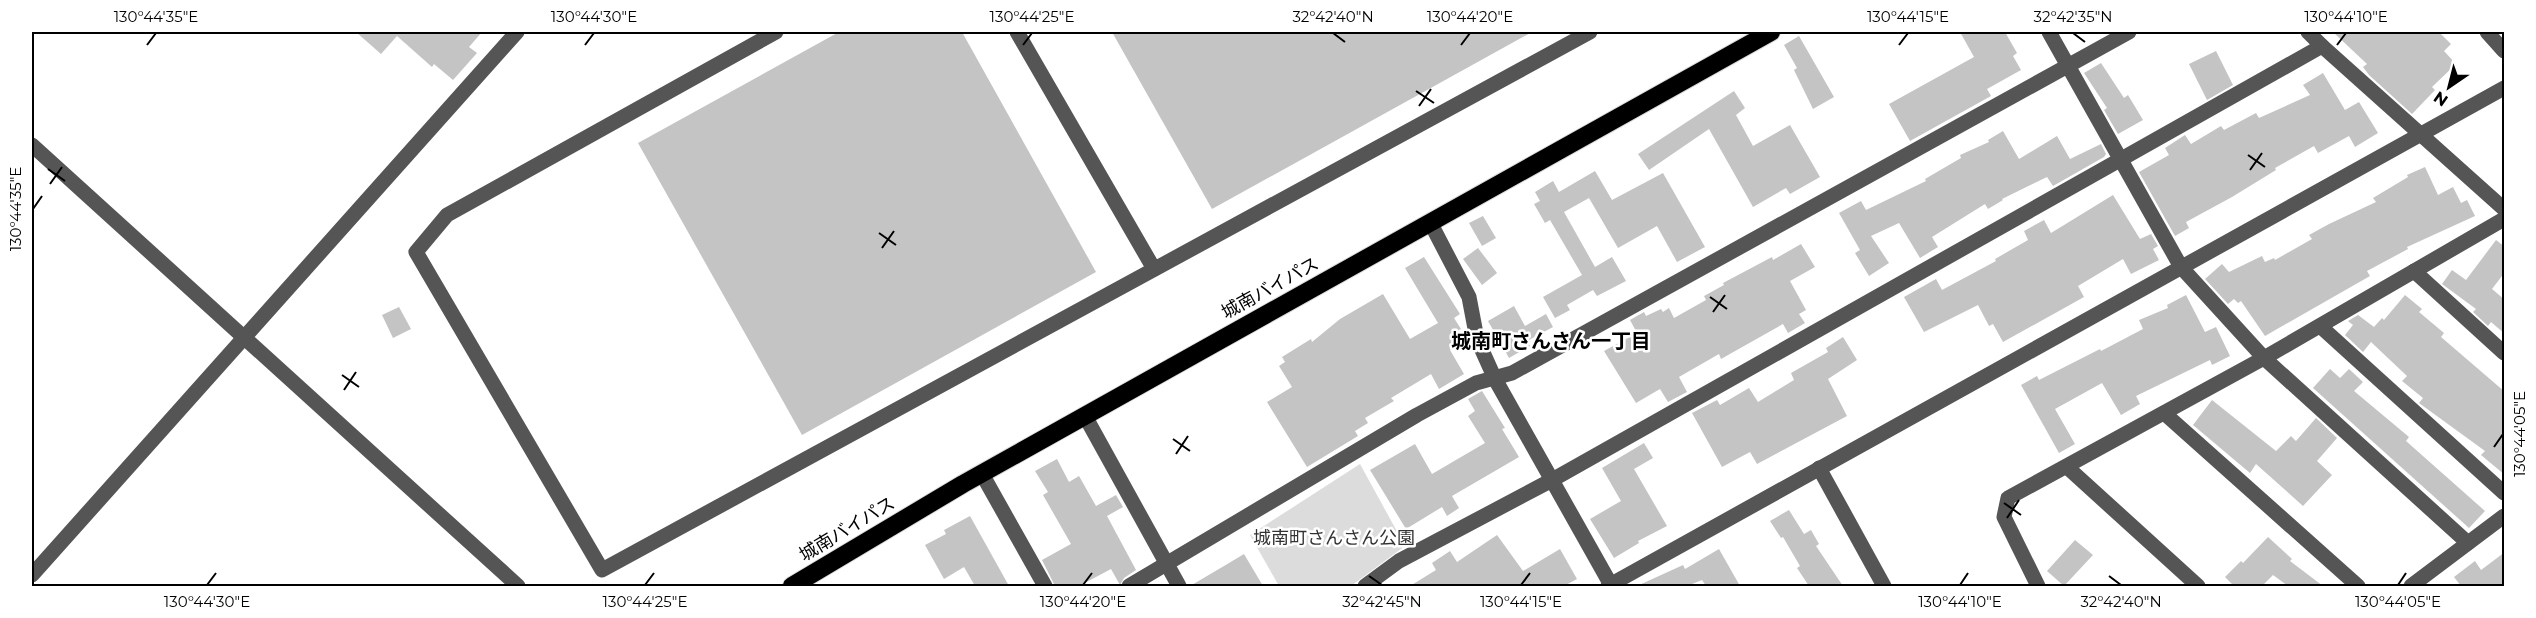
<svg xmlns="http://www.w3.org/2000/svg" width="2536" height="618" font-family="Montserrat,'Noto Sans JP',sans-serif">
  <rect width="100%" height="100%" fill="#fff"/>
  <polygon fill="#dcdcdc" points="1360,464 1405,546 1351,586 1279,586 1250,535"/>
  <g fill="#c4c4c4">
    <polygon points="356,32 482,32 469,47 477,53 453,80 434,64 432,67 397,36 381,54"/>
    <polygon points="839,32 962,32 1096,272 802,435 638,143"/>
    <polygon points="1112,32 1532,32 1212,209"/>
    <polygon points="1960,32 2005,32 2017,53 2013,56 2021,70 1987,89 1991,96 1910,141 1889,104 1974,57"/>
    <polygon points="2333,32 2439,32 2451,44 2444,51 2456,64 2432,87 2435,90 2412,114 2369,75 2363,67 2367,64"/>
    <polygon points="1799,36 1834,97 1813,109 1794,70 1797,68 1784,45"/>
    <polygon points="2216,51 2233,85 2207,100 2189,64"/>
    <polygon points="2101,63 2124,98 2128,95 2143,120 2118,134 2104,110 2107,108 2084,73"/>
    <polygon points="2323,73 2345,110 2359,102 2378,133 2355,147 2349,136 2318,153 2314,146 2275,168 2276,170 2232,197 2186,222 2189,228 2175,236 2139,172 2169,155 2165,148 2185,135 2191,144 2221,126 2224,130 2256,113 2259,118 2310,95 2303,85"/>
    <polygon points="1734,91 1745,108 1736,115 1753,146 1790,125 1820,177 1790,194 1786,188 1753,207 1709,129 1649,170 1638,154"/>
    <polygon points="2003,131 2019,159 2057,136 2070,159 2101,144 2106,154 2104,157 2053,186 2047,177 2002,199 2003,200 1988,209 1985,204 1932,237 1938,247 1920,258 1899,223 1871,236 1889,263 1869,276 1855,253 1860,250 1839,213 1861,201 1866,210 1926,181 1925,179 1961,158 1960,155 1989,142 1988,140"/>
    <polygon points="2425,167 2438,195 2453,187 2461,203 2467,200 2475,216 2407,247 2408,249 2367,271 2370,276 2265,336 2241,301 2238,303 2234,299 2228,304 2205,279 2222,264 2229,272 2262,256 2265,262 2274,258 2275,260 2312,239 2309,235 2329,224 2376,202 2373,198 2408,177 2407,175"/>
    <polygon points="1595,171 1612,200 1663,173 1705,247 1677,262 1657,226 1618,248 1589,198 1564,212 1595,267 1612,257 1626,281 1597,296 1593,290 1567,305 1570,310 1555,318 1543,297 1582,275 1550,220 1545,223 1534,204 1540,201 1535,192 1553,181 1559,192"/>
    <polygon points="2113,195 2140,239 2151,234 2158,246 2153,249 2159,260 2131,274 2123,259 2078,286 2084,297 2003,342 1993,324 1989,326 1978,305 1924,332 1904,297 1936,279 1942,290 1996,261 1995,259 2028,240 2024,231 2044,220 2051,233"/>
    <polygon points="1483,216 1496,238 1482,246 1469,223"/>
    <polygon points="2496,240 2505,247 2505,272 2492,289 2505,300 2505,334 2491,322 2488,326 2473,312 2476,309 2442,284 2452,270 2466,280"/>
    <polygon points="1801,244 1815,267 1790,281 1806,310 1799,314 1805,323 1788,333 1783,324 1721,359 1719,354 1679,377 1687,392 1668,402 1660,389 1636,403 1604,351 1637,333 1630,320 1644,312 1646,316 1661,309 1663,312 1669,308 1674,318 1706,300 1704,296 1724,285 1723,283 1772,257 1773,260"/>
    <polygon points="1478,248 1497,273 1482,285 1463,259"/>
    <polygon points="1424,257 1460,314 1454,318 1461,329 1453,333 1460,344 1450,350 1464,374 1439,389 1431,374 1391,398 1394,401 1365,418 1368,423 1355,431 1358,436 1307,467 1267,402 1292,387 1279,366 1285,362 1282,357 1311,339 1312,342 1340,319 1383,294 1410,339 1438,323 1405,268"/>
    <polygon points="2186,295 2205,332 2216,327 2230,356 2212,365 2210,360 2136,396 2140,404 2121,415 2102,383 2055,409 2075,444 2059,453 2021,385 2037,376 2039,380 2100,349 2101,351 2143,329 2139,320 2168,308 2167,305"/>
    <polygon points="2405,295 2422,309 2419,312 2444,333 2441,337 2505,392 2505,475 2481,455 2485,451 2419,403 2423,398 2402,381 2407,376 2371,342 2363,352 2345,335 2353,325 2348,321 2358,315 2374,327 2382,318 2384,320"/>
    <polygon points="1514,306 1525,326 1546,314 1553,327 1527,341 1530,346 1509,358 1488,321"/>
    <polygon points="399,307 411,329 393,338 382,315"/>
    <polygon points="1843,337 1857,360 1828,379 1847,416 1757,464 1750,452 1722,467 1692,413 1717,400 1720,405 1749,388 1758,402 1794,380 1791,373 1828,352 1826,348"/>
    <polygon points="2330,369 2340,378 2349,369 2363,382 2354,391 2409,437 2406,441 2485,511 2469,528 2313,388"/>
    <polygon points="1482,391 1505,428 1502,429 1519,457 1452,496 1459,508 1447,516 1442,507 1406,529 1370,470 1415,444 1432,474 1485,443 1468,416 1475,411 1468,399"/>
    <polygon points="2212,400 2276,451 2291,436 2296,441 2316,418 2337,438 2317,461 2332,475 2303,506 2256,464 2250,473 2193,425"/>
    <polygon points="1644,443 1653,458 1634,469 1667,526 1638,541 1639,543 1614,558 1590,519 1621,501 1602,468"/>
    <polygon points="1057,459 1069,482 1079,476 1096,506 1116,495 1123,507 1107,516 1136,570 1124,578 1120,585 1111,569 1079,586 1055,586 1042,560 1071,544 1043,495 1048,492 1035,471"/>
    <polygon points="1789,510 1804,534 1811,530 1819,544 1816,546 1843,586 1809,586 1797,568 1800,566 1783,537 1781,538 1770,521"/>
    <polygon points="970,516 1009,586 975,586 964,567 944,579 925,545 946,534 944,530"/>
    <polygon points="1497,535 1523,571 1560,549 1577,579 1564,586 1410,586 1436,570 1432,563 1450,551 1457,562"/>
    <polygon points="2268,537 2292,559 2290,561 2323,586 2288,586 2273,575 2262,586 2234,586 2225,577 2241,561 2243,563"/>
    <polygon points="2075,540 2093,555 2064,586 2047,571"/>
    <polygon points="1719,549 1740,586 1706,586 1702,580 1687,586 1637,586 1683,565 1685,569"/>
    <polygon points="2505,552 2505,586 2461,586 2454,577 2475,561 2481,570"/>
    <polygon points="1244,554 1263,586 1190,586 1224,566"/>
  </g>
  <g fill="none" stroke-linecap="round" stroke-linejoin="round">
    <g stroke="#dbdbdb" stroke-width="20">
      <polyline id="highway" points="792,586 963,484 1771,32"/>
    </g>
    <g stroke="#555" stroke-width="15">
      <polyline points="776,32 447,215 416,252 602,570 1590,32"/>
      <polyline points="1017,32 1154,269"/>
      <polyline points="2049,32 2181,267 2264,358 2468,543"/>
      <polyline points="2308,32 2322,46 2504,209"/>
      <polyline points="2487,32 2504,51"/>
      <polyline points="32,145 518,586"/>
      <polyline points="1430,222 1469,297 1477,339 1495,379 1611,585"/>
      <polyline points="2414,271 2504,353"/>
      <polyline points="2320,326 2504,493"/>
      <polyline points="2164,413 2358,586"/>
      <polyline points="1085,416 1179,586"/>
      <polyline points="2067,467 2198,586"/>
      <polyline points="1819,468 1884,586"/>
      <polyline points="982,474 1045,586"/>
      <polyline points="32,575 517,32"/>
      <polyline points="1129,586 1417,415 1476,383 1512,373 2129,32"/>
      <polyline points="1365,586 1399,561 1552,480 2322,46"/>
      <polyline points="1608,586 2504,88"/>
      <polyline points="2038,586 2004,517 2008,498 2264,358 2504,219"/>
      <polyline points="2411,586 2504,516"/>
    </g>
    <use href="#highway" stroke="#000" stroke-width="18"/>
  </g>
  <path fill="none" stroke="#000" stroke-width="2" d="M1333 33 1345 42M2073 33 2085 42M147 45 156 33M585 45 594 33M1023 45 1032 33M1461 45 1470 33M1899 45 1908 33M2337 45 2346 33M1416 91 1434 103M1419 106 1431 89M2248 155 2265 167M48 169 65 181M2250 170 2262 153M50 184 62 167M33 209 42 196M879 233 896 245M882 248 894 231M1710 297 1727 309M1713 312 1725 295M342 375 359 387M344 390 356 372M1173 439 1190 451M2494 447 2503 434M1176 454 1188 436M2004 503 2021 515M2007 518 2019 500M1369 576 1382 585M2109 576 2121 585M207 585 216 573M645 585 654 573M1083 585 1092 573M1521 585 1530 573M1960 585 1968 573M2398 585 2406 573"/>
  <g text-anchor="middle" stroke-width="5" stroke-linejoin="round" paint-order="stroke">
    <g font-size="18" fill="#000" stroke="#fff">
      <text transform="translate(1270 288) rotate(-29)" y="6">城南バイパス</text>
      <text transform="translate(847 529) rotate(-31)" y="6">城南バイパス</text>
    </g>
    <g font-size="18" fill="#333" stroke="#fff">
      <text x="1334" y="544">城南町さんさん公園</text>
    </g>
    <g font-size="20" font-weight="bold" fill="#000" stroke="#fff">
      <text x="1551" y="348">城南町さんさん一丁目</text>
    </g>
  </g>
  <rect width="2536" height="618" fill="none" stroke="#ffffff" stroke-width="66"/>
  <g transform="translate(2449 87) rotate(215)" stroke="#ffffff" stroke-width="4.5" paint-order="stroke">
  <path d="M0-4.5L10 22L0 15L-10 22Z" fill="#000000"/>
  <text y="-9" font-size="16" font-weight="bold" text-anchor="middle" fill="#000000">N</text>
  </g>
  <rect x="33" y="33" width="2470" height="552" fill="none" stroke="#000" stroke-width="2"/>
  <g font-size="15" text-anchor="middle" fill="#000">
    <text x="156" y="22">130°44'35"E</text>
    <text x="594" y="22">130°44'30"E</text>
    <text x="1032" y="22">130°44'25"E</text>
    <text x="1333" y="22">32°42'40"N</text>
    <text x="1470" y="22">130°44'20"E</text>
    <text x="1908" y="22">130°44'15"E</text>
    <text x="2073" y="22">32°42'35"N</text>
    <text x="2346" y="22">130°44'10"E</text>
    <text transform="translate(16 209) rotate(-90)" y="5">130°44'35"E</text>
    <text transform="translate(2520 434) rotate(-90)" y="5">130°44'05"E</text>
    <text x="207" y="607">130°44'30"E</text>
    <text x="645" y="607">130°44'25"E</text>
    <text x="1083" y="607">130°44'20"E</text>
    <text x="1382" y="607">32°42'45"N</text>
    <text x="1521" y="607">130°44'15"E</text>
    <text x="1960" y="607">130°44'10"E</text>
    <text x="2121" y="607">32°42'40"N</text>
    <text x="2398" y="607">130°44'05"E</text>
  </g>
</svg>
